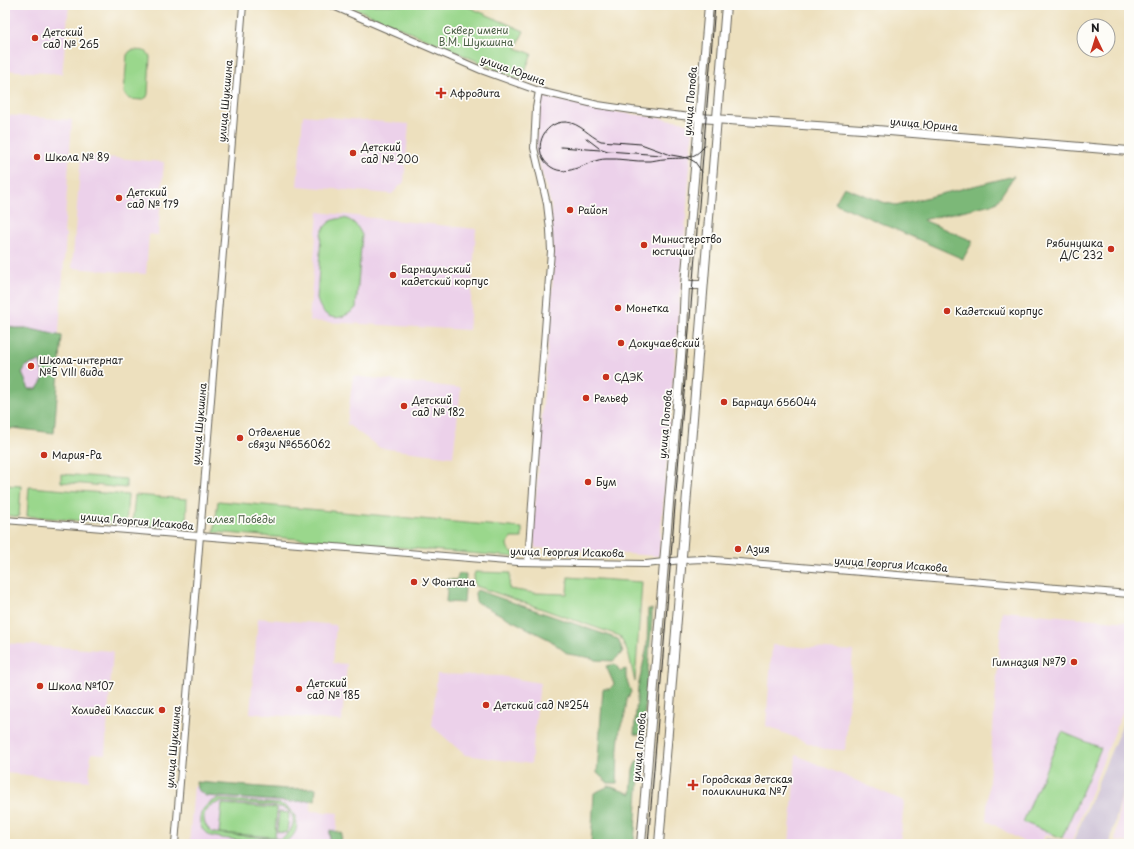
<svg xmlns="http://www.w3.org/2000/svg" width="1134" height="849" font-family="'Playpen Sans',sans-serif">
  <rect width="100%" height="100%" fill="#fdfcf7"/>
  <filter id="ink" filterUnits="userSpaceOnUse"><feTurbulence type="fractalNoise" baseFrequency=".025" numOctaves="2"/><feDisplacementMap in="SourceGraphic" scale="8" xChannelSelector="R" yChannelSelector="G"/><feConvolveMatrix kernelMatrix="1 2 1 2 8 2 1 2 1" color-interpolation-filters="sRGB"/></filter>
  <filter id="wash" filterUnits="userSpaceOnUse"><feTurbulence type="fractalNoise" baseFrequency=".012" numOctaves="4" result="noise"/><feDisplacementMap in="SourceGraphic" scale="16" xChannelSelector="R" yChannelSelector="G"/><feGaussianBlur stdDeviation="0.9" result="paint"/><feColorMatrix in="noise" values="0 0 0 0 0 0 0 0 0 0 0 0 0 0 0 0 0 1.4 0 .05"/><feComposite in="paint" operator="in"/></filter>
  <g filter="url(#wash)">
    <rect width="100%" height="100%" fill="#ede0be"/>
    <g fill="#ecd1ea">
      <polygon points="5,5 69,5 62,74 5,70"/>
      <polygon points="541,96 610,111 681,121 691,125 693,131 659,556 535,548 533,532 553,275 551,205 535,149"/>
      <polygon points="5,115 72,120 64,233 66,234 52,427 5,424"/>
      <polygon points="303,115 409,124 404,182 392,194 297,186"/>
      <polygon points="81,155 164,162 158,235 149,234 146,274 72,268"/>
      <polygon points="318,212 476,229 469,330 309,321"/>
      <polygon points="353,376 461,388 453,457 380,448 347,424"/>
      <polygon points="1002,611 1129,622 1129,696 1072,840 1045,835 1041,844 1027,844 986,820"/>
      <polygon points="258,618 336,625 333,663 347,664 342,721 250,713"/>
      <polygon points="5,643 113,651 105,754 91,753 89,781 5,773"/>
      <polygon points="772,645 853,651 845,750 823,749 766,726"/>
      <polygon points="437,674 501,676 540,683 531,764 465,755 432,726"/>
      <polygon points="796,755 904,801 900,844 882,839 882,844 789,844"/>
      <polygon points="1129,775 1129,843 1115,841 1120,804"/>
      <polygon points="194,786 312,793 310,811 338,813 335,844 189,844"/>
    </g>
    <polygon fill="#cbbfd5" points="1128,711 1129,740 1127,760 1129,762 1129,766 1110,842 1118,844 1044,844 1046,838 1073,842"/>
    <g fill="#9ad78c" stroke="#5b7a54" fill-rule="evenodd">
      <polygon points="347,5 464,5 524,31 516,48 532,54 521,80"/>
      <path d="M133 50C140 51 148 49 150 57L148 94 147 97 142 100 129 99 124 93 127 55 130 51Z"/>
      <path d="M344 218C354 221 357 225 362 235L356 308C340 323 323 321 317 299L321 234C326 222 332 219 344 218Z"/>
      <polygon points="61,474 126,479 126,488 61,482"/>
      <polygon points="5,485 21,486 19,517 5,515"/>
      <polygon points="29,487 128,495 126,525 27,516"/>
      <polygon points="135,495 187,499 186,529 132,525"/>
      <path d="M218 501 522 528V538H511L507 544C508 550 510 553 516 554V557L214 532Z"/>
      <polygon points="475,572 510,573 509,589 534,593 567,594 568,577 642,582 635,682 629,655 620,636 476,586 473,579"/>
      <polygon points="1062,732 1101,748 1062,838 1023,822"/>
      <path d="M219 799 280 804C295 808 303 826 291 838 288 840 283 842 279 842 269 843 216 839 209 835 192 825 200 803 219 799ZM221 802 275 806C280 807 287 808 290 812 298 821 290 836 280 839L214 833C204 828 200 815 209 806Z"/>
      <polygon points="222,804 277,808 275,837 219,833"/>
      <polygon points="279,812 289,813 287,833 277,832"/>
    </g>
    <g fill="#7bb878" stroke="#4c6a4a" fill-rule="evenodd">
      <polygon points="1014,176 996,203 923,220 973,241 963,259 835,203 844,187 882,202 896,205"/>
      <path d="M5 324 14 328H26L62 336 54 433 13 428 5 431V361L7 355 5 349ZM40 361 44 378 37 389H29L22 373 26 366Z"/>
      <polygon points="459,574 466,574 464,603 446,602 448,579 456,580"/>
      <polygon points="477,590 618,639 623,652 613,661 595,660 592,658 568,654 550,640 476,602 475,593"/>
      <polygon points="648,609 652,609 652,618 643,735 634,734 638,687 647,647"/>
      <polygon points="615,664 620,671 626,669 626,678 631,692 627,699 625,715 620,728 618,747 617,783 608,783 597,773 603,689 610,689 614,684 606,666"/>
      <polygon points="637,760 640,763 634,844 591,844 594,793 609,786 631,794 633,770"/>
      <polygon points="196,782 287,789 316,788 315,800 290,802 206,796 197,789"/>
      <polygon points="330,830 342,833 341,844 329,844"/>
    </g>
  </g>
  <g filter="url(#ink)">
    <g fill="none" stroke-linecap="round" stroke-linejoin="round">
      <g stroke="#656155" stroke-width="8">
        <g id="minor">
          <polyline points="331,5 481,70 539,91 598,105 632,110 699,118"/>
          <polyline points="5,520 518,562 646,564 682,560 703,559 1129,594"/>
          <polyline points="528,562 534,475 551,251 550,230 547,204 534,148 536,108 539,91"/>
          <polyline points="175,844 243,5"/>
        </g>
      </g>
      <g stroke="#656155" stroke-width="10">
        <g id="major">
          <polyline points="699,118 877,130 1129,151"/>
          <polyline points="685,285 703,285"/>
          <polyline points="641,844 683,332 685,285 709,5"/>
          <polyline points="659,844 726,5"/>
        </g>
      </g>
      <use href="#minor" stroke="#fff" stroke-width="6"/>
      <use href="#major" stroke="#fff" stroke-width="8"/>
      <g stroke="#1c1c1c" stroke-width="1">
        <polyline points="586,138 599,148 608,151 661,155"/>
        <polyline points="561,147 600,150"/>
        <path d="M702 172 695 162 688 158 671 155 641 144 601 141C589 136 580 123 566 122 542 121 530 153 551 167 569 179 588 159 606 159 620 158 635 162 649 161 654 161 659 159 664 159 680 157 694 162 705 145"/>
        <polyline points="648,844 715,5"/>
      </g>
    </g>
  </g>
  <g fill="#c8321e" stroke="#fdfcf7" stroke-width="1.5">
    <circle cx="35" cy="38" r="4"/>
    <path d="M439 87h4v4h4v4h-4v4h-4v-4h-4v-4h4z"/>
    <circle cx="353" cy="153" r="4"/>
    <circle cx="37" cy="157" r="4"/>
    <circle cx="119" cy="198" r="4"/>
    <circle cx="570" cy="210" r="4"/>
    <circle cx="644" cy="245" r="4"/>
    <circle cx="1111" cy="249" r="4"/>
    <circle cx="393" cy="275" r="4"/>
    <circle cx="618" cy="308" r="4"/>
    <circle cx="947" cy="311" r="4"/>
    <circle cx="621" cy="343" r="4"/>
    <circle cx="31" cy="366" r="4"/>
    <circle cx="606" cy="377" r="4"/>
    <circle cx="586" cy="398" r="4"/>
    <circle cx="724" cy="402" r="4"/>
    <circle cx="404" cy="406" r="4"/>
    <circle cx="240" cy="438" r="4"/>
    <circle cx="44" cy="455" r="4"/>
    <circle cx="588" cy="482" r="4"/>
    <circle cx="738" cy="549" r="4"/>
    <circle cx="414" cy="582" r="4"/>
    <circle cx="1074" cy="662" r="4"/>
    <circle cx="40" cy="686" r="4"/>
    <circle cx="299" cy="689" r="4"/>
    <circle cx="486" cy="705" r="4"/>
    <circle cx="162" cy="710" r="4"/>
    <path d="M691 779h4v4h4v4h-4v4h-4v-4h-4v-4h4z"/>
  </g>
  <g text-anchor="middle" stroke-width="3.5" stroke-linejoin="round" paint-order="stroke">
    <g font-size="10" fill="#485d43" stroke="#fdfcf7">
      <text x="476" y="34">Сквер имени<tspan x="476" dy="12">В.М. Шукшина</tspan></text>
      <text x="241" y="523">аллея Победы</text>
    </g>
    <g font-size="10" fill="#1c1c1c" stroke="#fdfcf7" text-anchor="start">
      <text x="43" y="36">Детский<tspan x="43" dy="12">сад № 265</tspan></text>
      <text x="450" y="97">Афродита</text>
      <text x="361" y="151">Детский<tspan x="361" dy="12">сад № 200</tspan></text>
      <text x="45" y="161">Школа № 89</text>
      <text x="127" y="196">Детский<tspan x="127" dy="12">сад № 179</tspan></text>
      <text x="578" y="214">Район</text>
      <text x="652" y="243">Министерство<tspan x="652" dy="12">юстиции</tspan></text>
      <text x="1103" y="247" text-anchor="end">Рябинушка<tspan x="1103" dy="12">Д/С 232</tspan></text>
      <text x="401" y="273">Барнаульский<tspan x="401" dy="12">кадетский корпус</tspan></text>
      <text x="626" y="312">Монетка</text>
      <text x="955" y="315">Кадетский корпус</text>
      <text x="629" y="347">Докучаевский</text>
      <text x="39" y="364">Школа-интернат<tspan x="39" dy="12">№5 VIII вида</tspan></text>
      <text x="614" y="381">СДЭК</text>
      <text x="594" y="402">Рельеф</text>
      <text x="412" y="404">Детский<tspan x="412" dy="12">сад № 182</tspan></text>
      <text x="732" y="406">Барнаул 656044</text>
      <text x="248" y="436">Отделение<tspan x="248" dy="12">связи №656062</tspan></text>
      <text x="52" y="459">Мария-Ра</text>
      <text x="596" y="486">Бум</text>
      <text x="746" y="553">Азия</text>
      <text x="422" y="586">У Фонтана</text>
      <text x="1066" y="666" text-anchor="end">Гимназия №79</text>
      <text x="307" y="687">Детский<tspan x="307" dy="12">сад № 185</tspan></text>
      <text x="48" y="690">Школа №107</text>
      <text x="494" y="709">Детский сад №254</text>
      <text x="154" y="714" text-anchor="end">Холидей Классик</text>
      <text x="702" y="783">Городская детская<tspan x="702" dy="12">поликлиника №7</tspan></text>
    </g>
    <g font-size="10" fill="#1c1c1c" stroke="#fdfcf7">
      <text transform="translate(513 70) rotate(20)" y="4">улица Юрина</text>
      <text transform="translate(225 101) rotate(-85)" y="4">улица Шукшина</text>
      <text transform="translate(690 101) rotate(-85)" y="4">улица Попова</text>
      <text transform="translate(924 124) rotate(5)" y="4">улица Юрина</text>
      <text transform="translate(199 424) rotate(-85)" y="4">улица Шукшина</text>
      <text transform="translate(665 424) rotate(-85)" y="4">улица Попова</text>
      <text transform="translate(137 521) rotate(5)" y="4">улица Георгия Исакова</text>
      <text transform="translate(567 552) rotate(1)" y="4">улица Георгия Исакова</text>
      <text transform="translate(891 564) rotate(4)" y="4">улица Георгия Исакова</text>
      <text transform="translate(173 747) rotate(-85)" y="4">улица Шукшина</text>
      <text transform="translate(639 747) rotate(-85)" y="4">улица Попова</text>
    </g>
  </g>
  <rect width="1134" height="849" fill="none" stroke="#fdfcf7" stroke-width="20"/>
  <g transform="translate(1096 38) rotate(356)"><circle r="19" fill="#fdfcf7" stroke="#a3a29f"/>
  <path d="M0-3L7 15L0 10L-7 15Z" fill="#c8321e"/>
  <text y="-6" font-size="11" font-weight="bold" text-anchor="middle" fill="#1c1c1c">N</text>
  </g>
</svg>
